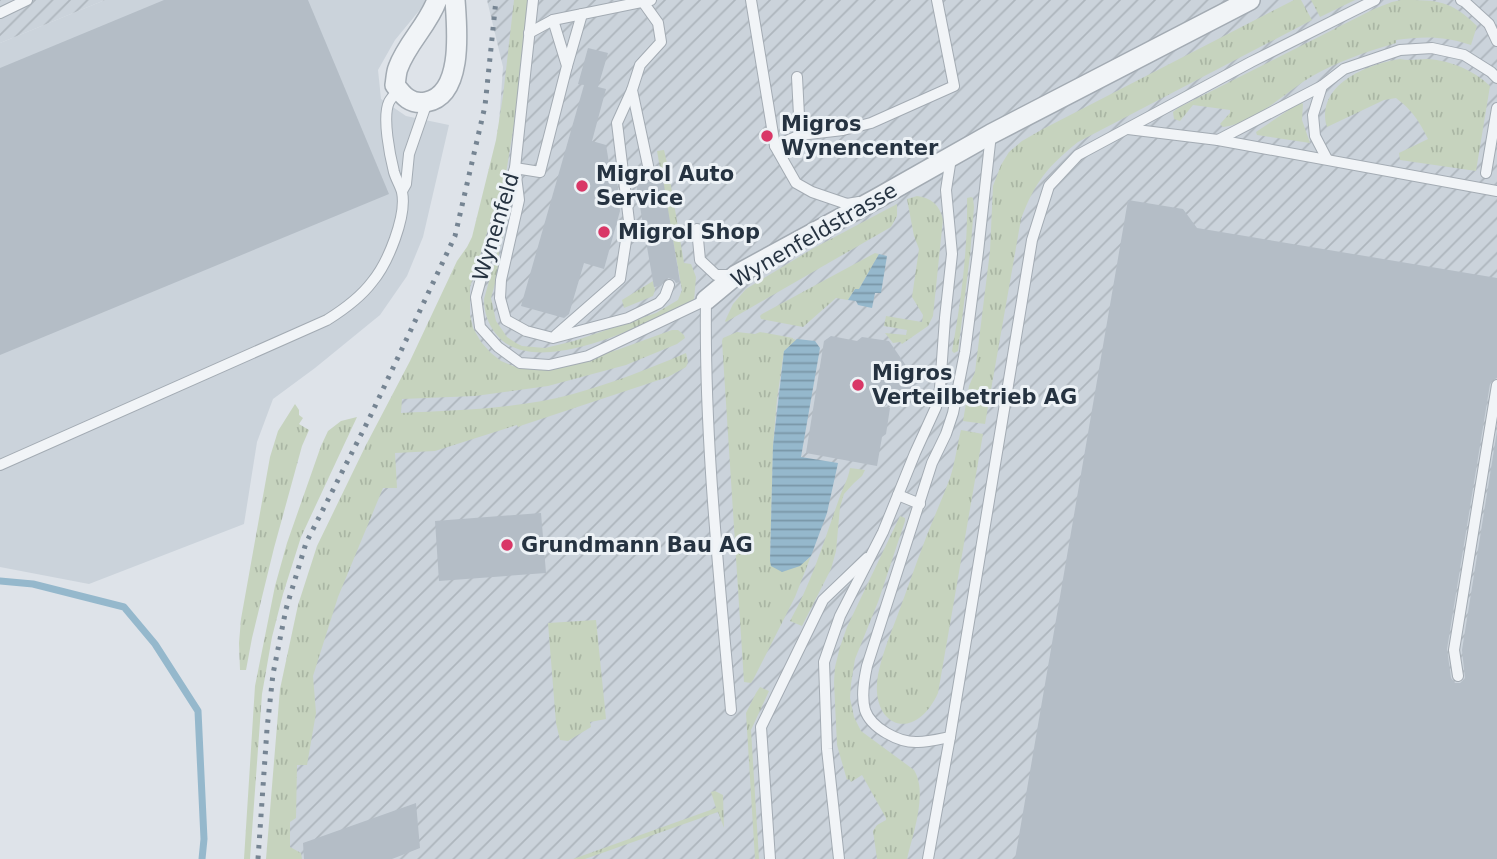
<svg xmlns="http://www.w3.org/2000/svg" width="1497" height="859" font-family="'DejaVu Sans',sans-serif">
  <defs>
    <pattern id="industrial-furrows" width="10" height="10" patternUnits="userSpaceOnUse" patternTransform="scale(1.75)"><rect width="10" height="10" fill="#cbd3db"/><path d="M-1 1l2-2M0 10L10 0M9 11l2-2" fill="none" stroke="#aeb6bd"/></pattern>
    <pattern id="grass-tufts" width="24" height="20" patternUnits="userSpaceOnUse" patternTransform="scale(1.75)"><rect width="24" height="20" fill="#c6d3be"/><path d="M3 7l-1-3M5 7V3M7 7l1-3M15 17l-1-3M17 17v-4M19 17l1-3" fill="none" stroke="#aab6a4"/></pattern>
    <pattern id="water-rules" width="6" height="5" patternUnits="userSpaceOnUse" patternTransform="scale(1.75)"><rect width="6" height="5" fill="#95b8cc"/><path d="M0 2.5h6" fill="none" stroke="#7996a7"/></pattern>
  </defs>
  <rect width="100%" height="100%" fill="#dee3e9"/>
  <polygon fill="#cbd3db" points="105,0 425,0 423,6 395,40 378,70 381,99 406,116 449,125 423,237 407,276 380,315 315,368 273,399 257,442 244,524 89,584 0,567 0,43"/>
  <g fill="url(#industrial-furrows)">
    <polygon points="0,0 105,0 0,43"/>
    <polygon points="487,0 1497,0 1497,859 287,859 278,726 361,461 419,369 476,230 498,138 503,67"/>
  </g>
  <g fill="url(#grass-tufts)">
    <path d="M514 0H528L518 101 506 173 470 287V315L473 328 481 342 491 353 501 361 513 366 527 369 546 370 617 350 672 330H678L684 335 685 338 677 344 626 365 548 386 475 396 402 399 401 413C459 410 518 409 573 394 612 383 649 369 686 353L688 362 686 367 668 377 523 425 518 427 517 425 435 451 395 453 397 488H383L338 597 313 676 316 713 307 765H297L296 818 290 822V847L301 853 302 859H266L280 689 298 605 317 546 366 445 410 361 457 261 467 247 472 237 496 140 503 96Z"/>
    <path d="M1294 0H1301L1312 20 1078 142C1047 167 1035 182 1021 219L985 424 963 421 969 386 975 372 990 251 993 186 1001 165 1009 152 1022 141 1043 129Z"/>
    <polygon points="1311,0 1355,0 1320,17"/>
    <path d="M1401 0C1437 0 1451 0 1477 26L1471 45C1444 36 1424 36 1396 40V43C1365 52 1336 62 1309 78 1283 94 1254 124 1223 127L1220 124 1230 113V110L1193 105 1180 121 1174 119 1173 112 1178 108 1374 9 1392 2Z"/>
    <path d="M1400 59C1409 61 1419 59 1428 59 1452 61 1473 70 1490 86L1476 171 1400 160 1399 153 1428 139C1419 121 1413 111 1396 98L1384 100 1327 127C1315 85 1367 64 1400 59Z"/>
    <polygon points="1299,103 1302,103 1303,104 1302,120 1310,143 1257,135 1256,132"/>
    <path d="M664 150 667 163 663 164 664 168H668L684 263 691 264 696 277 694 301C651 321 534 383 496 334 488 324 484 312 484 299L510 207 511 208 499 250 498 273 491 298 496 321 507 337 516 343 522 346 545 348 574 341 656 313 678 300 682 290 657 151Z"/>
    <path d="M917 196C932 198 939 205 943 219L933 316 928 326 902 344 900 342 893 343 885 333 906 335 907 330 884 326 886 316 922 322 923 315 912 297 919 249 914 236 907 199Z"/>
    <path d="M971 197 973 198 974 207 970 255 958 351 954 353 952 351C961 302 968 248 967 198Z"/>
    <polygon points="897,204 897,216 891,227 726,322 725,321 733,304 746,289 812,249"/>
    <polygon points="875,253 879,254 859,289 855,289 848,300 836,298 803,327 761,319 760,316 762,314"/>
    <polygon points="653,281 655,290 653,296 624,308 622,300"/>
    <polygon points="737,332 755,334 760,332 793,338 793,339 796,340 784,351 777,399 773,446 770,561 806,561 811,556 795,597 753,680 751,683 744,682 722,341 723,338"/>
    <polygon points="295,404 299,410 299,415 303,418 299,424 309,430 302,446 274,548 252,638 246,670 240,670 239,643 241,619 270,457 278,431"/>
    <polygon points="357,417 301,537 283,594 272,637 262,694 250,859 244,859 255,686 275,586 287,543 321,446 328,431 341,421"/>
    <path d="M961 430 983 434 938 693C914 745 869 726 878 675 882 654 891 633 898 614 907 590 915 566 924 543 932 521 942 500 950 478 955 463 957 446 961 430Z"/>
    <path d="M850 468 865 470 862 476 854 483 844 494 840 507 836 551 831 569 802 626 790 621C812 582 824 541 839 499 843 487 848 480 850 468Z"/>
    <path d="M900 516 905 518V521L878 602 855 659 851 684 850 698 854 717 861 731 914 770C928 793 913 833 907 859H877L873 831 877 825 886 820V818L862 775 851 782 849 779 847 780 837 745 834 682 835 667 840 647 847 627Z"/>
    <polygon points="596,620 606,719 590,722 591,727 568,741 560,740 556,723 548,623"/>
    <polygon points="760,687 769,691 751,730 759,859 755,859 746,713 756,693"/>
    <polygon points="715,791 723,795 724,828 718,812 585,859 573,859 716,808 711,792"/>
  </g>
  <g fill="url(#water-rules)">
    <polygon points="879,254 887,256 881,293 875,293 872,308 858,305 856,301 848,300 855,289 859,289"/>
    <polygon points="797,339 815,341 820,348 801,457 838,463 827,513 811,556 800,566 782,572 771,566 770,561 773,446 784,351"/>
  </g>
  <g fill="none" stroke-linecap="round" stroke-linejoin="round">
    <polyline stroke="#95b8cc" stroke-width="7" points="0,581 33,584 124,607 155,644 198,711 204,839 202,859"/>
  </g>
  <g fill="#b4bdc6">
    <polygon points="164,0 308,0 389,194 0,355 0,68"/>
    <polygon points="588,48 608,53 598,87 606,89 592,141 606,145 612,181 617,181 620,211 604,269 584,263 569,314 564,318 521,306 584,85 578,84"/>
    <polygon points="662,173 680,282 676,283 674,280 668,278 664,280 661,286 654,287 635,178 643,177 645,180 651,182 655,180 657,174"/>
    <polygon points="1128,200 1183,209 1197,228 1497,278 1497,378 1492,380 1490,384 1447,649 1451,678 1455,683 1460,683 1465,678 1462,650 1497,431 1497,859 1015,859"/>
    <polygon points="831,336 857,341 862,337 889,341 918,383 884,407 890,408 886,434 882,437 877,466 806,453 824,341"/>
    <polygon points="541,513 546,573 439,581 435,521"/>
    <polygon points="416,803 420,848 392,859 304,859 303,843"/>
  </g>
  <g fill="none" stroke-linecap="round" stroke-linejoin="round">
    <g stroke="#a3abb3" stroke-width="12">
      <g id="service">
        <path d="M533 0 515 168 496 223 476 297 480 327 498 347 520 363 549 365 588 356 706 300C704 437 719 574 731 710"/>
        <polyline points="751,0 775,146"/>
        <polyline points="1461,0 1465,2 1489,24 1497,41"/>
        <polyline points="643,2 658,23 661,42 640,65 632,90 650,175"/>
        <polyline points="0,13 27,0"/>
        <polyline points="553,20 567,66 540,172 515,168 519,200 501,280 500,298 506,320 526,331 553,338 628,318 659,303 665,296 669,285"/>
        <polyline points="529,33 553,20 651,0"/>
        <polyline points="567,66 582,14"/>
        <polyline points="797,77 800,135"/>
        <polyline points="1128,129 1218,140 1497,191"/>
        <path d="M991 134 978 252 965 352 953 413 946 434 932 463 867 666C864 680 861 696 865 710 871 728 899 743 918 742 928 742 940 739 950 737L1032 240 1049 186 1078 155 1251 62 1375 0"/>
        <polyline points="1218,140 1322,86"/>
        <polyline points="1327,159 1315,136 1313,115 1322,86 1344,69 1400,50 1432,48 1464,55 1491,72 1497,78"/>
        <polyline points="1486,173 1497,108"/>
        <polyline points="402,191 406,184 409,154 427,102"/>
        <polyline points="859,202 847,204 812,192 796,183 775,146 800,135 843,130 871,123 954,86 937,0"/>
        <polyline points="697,229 700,260 716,275 732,275"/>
        <polyline points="556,335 620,279 629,221 617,123 632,90"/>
        <path d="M0 465 327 320C343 310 360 298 372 282 388 263 407 216 402 192 400 185 396 179 394 172 390 156 382 117 389 102 391 98 396 93 399 89"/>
        <polyline points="898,495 920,504"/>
        <polyline points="1458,676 1454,650 1497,385"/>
        <polyline points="770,859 761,727 823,600 867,558"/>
        <polyline points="839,859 827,749 824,662 840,616 883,532 915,453 936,407 940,388 945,318 952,254 946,190 951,158"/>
        <polyline points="928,859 950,737"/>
      </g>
    </g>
    <g stroke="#a3abb3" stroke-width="22">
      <g id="minor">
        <path d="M437 0C428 25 407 43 398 68 396 73 396 80 395 85 403 96 411 105 426 102 464 95 457 28 455 0"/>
        <polyline points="706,300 736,275 876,199 991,134 1250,0"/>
      </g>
    </g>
    <use href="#service" stroke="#f1f4f7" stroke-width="10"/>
    <use href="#minor" stroke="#f1f4f7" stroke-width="19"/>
    <polyline stroke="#768593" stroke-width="5" stroke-dasharray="3.5 7" stroke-linecap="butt" points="258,859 267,729 273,674 286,609 306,543 369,419 455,236 485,106 496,0"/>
  </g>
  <g fill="#d93767" stroke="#edf2f6" stroke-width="2.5">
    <circle cx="767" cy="136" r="7"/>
    <circle cx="582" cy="186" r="7"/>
    <circle cx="604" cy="232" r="7"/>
    <circle cx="858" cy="385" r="7"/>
    <circle cx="507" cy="545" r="7"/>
  </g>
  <g text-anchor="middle" stroke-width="6" stroke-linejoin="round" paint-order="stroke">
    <g font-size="21" font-weight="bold" fill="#263341" stroke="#edf2f6" text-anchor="start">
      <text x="781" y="131">Migros<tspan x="781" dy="24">Wynencenter</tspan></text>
      <text x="596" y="181">Migrol Auto<tspan x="596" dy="24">Service</tspan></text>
      <text x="618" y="239">Migrol Shop</text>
      <text x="872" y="380">Migros<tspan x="872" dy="24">Verteilbetrieb AG</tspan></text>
      <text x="521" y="552">Grundmann Bau AG</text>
    </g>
    <g font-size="21" fill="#263341" stroke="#edf2f6">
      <text transform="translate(496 227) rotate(-73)" y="7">Wynenfeld</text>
      <text transform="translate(814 235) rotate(-30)" y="7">Wynenfeldstrasse</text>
    </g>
  </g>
</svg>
